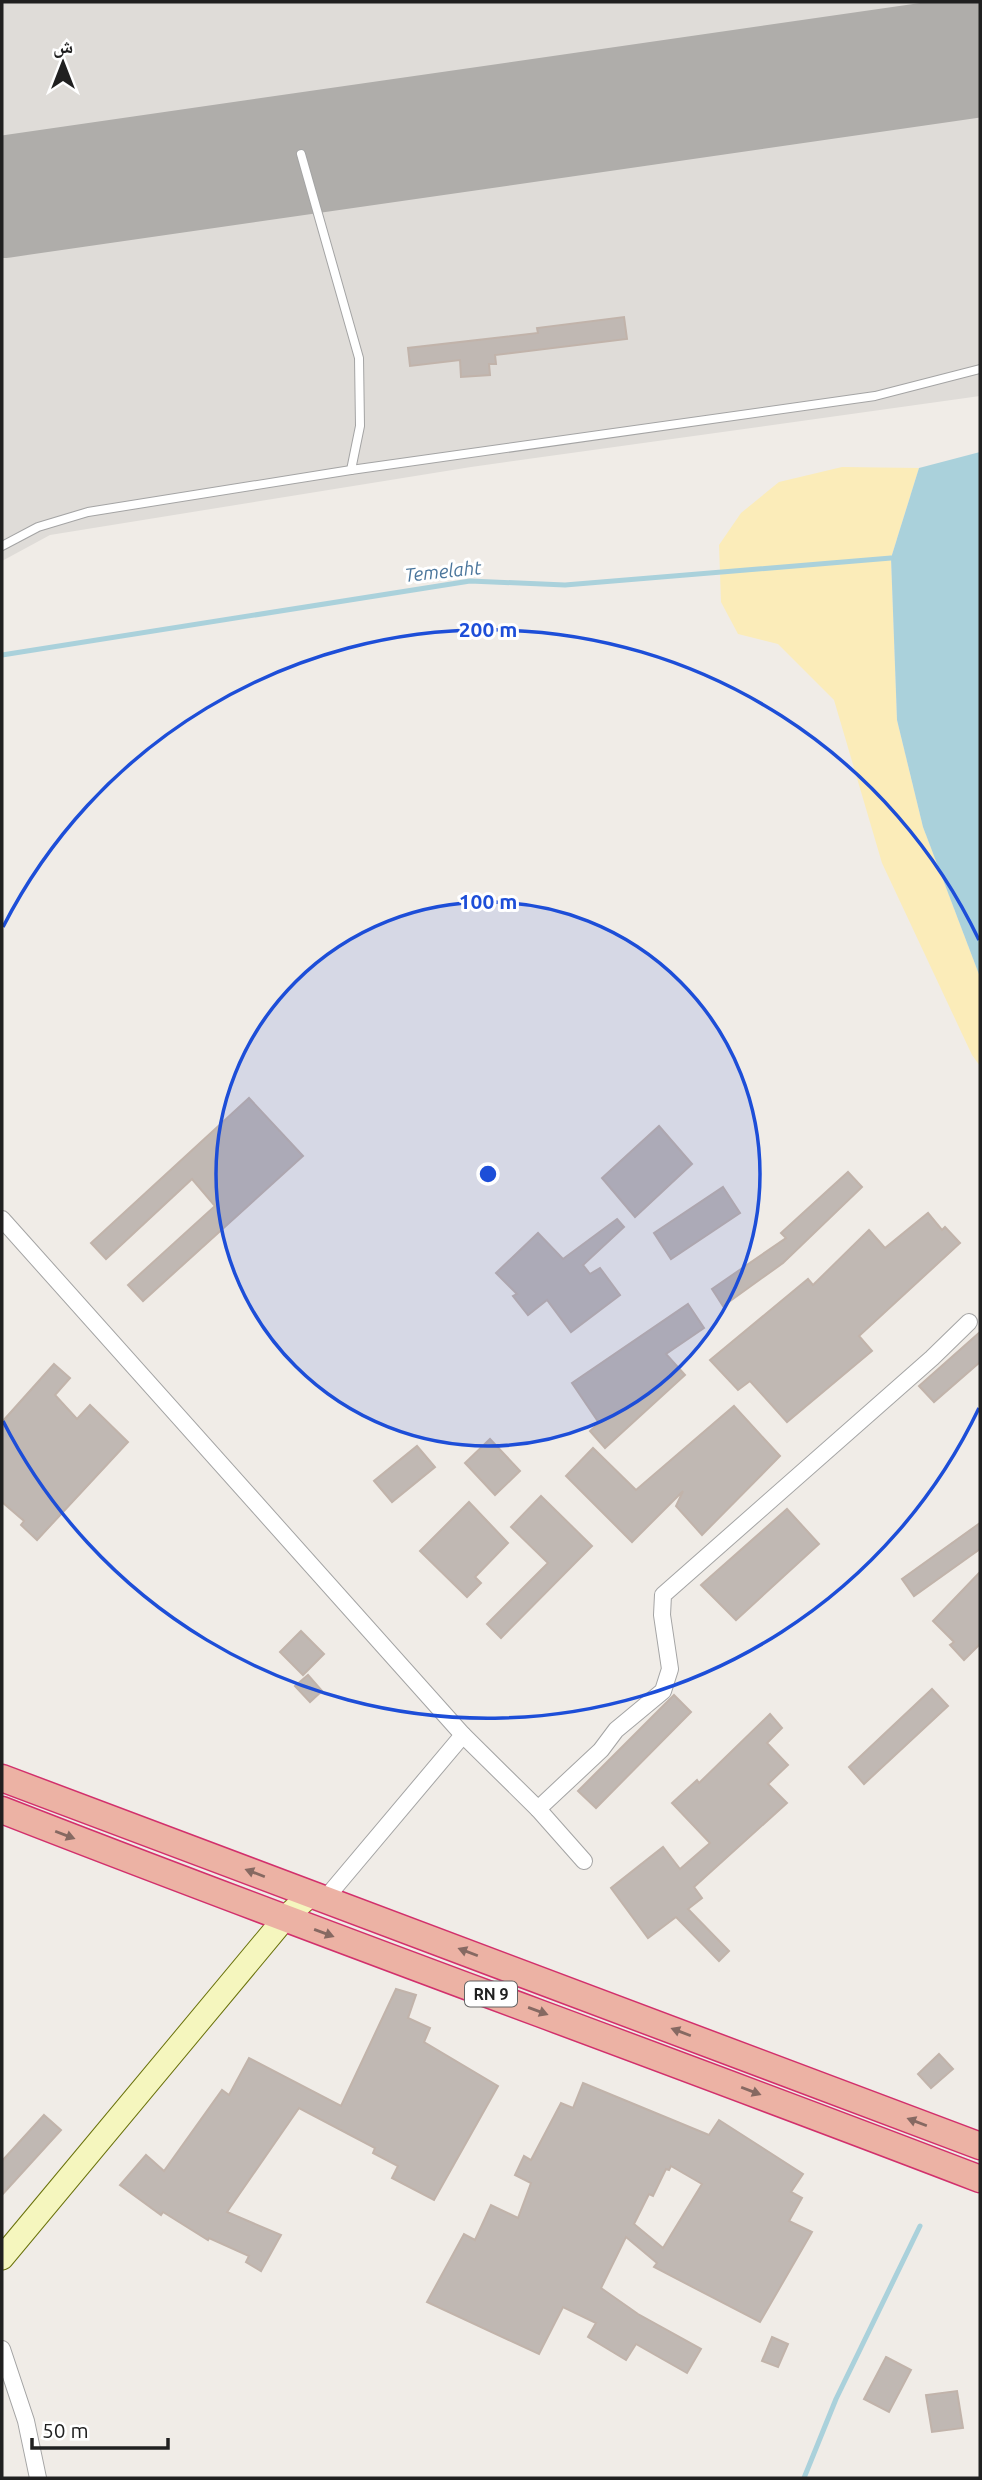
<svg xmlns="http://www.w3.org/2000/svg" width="982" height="2480" font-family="Ubuntu,'Noto Naskh Arabic',sans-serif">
  <rect width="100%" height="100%" fill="#f0ece7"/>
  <polygon fill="#dfdcd8" points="2,2 980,2 980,396 471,467 50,535 2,561"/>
  <polygon fill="#fbecb9" points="842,467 919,468 891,558 897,720 923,827 980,977 980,1066 972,1055 882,863 834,700 778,644 738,634 721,602 719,545 741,513 779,482"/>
  <polygon fill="#aad1db" points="980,452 980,977 923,827 897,720 891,558 919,468"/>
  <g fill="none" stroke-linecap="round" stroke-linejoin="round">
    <g stroke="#aad1db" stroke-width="5">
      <polyline points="2,655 470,581 565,585 891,558"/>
      <polyline points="804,2478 836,2399 920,2226"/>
    </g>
    <polyline stroke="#afadaa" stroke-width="122" points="2,197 980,56"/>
  </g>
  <g fill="#c0b8b3" stroke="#c1b3aa" stroke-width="2" fill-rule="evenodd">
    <polygon points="624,317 627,339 495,355 496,364 489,364 490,375 461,377 460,360 410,366 408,348 538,333 537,328"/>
    <polygon points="249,1098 303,1156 143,1301 128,1285 215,1206 192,1179 106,1259 91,1243"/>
    <polygon points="659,1126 692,1164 635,1217 602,1178"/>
    <polygon points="848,1172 862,1187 783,1263 723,1306 712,1289 786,1238 781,1233"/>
    <polygon points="723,1187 740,1213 671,1259 654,1233"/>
    <polygon points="928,1213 942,1230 945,1227 960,1243 859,1336 872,1351 787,1422 750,1381 738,1390 710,1360 808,1279 813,1285 869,1230 885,1248"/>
    <polygon points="617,1219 624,1227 583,1265 590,1274 600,1268 620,1295 571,1332 547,1300 528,1315 513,1296 517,1294 496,1273 538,1233 563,1259"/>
    <polygon points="688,1304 704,1328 666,1354 685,1375 605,1448 590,1431 599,1423 572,1383"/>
    <polygon points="980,1332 980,1362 934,1402 919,1386"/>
    <polygon points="54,1364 70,1378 55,1395 77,1419 90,1405 128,1442 37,1540 21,1525 24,1521 2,1502 2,1422"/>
    <polygon points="734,1406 780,1456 702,1535 676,1506 683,1491 632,1542 566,1476 593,1448 636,1490"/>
    <polygon points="490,1439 520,1471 495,1495 465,1463"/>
    <polygon points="417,1446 435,1467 392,1502 374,1481"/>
    <polygon points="541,1496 592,1546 501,1638 487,1624 548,1563 511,1527"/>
    <polygon points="469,1502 508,1543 475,1577 481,1583 467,1597 420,1551"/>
    <polygon points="787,1509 819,1544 736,1620 701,1585"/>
    <polygon points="980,1523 980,1549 914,1596 902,1579"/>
    <polygon points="980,1572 980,1644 964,1660 950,1645 954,1642 933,1621"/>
    <polygon points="301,1631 324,1654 303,1675 280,1652"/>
    <polygon points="308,1675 322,1691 310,1702 295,1686"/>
    <polygon points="932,1689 948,1706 864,1784 849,1767"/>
    <polygon points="674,1695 691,1712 596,1808 578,1791"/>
    <polygon points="770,1714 782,1728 767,1743 788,1765 768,1784 787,1803 694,1887 702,1898 688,1909 729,1951 719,1961 676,1917 648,1938 611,1888 663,1847 680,1869 710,1843 672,1803 697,1780 699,1783"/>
    <polygon points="396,1989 416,1995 408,2018 430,2028 424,2042 498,2086 434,2200 392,2178 398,2166 373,2153 375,2148 299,2108 227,2212 281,2235 261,2271 246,2262 249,2256 209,2238 208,2240 163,2212 161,2215 120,2185 146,2155 164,2171 222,2090 229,2095 249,2058 341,2106"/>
    <polygon points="939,2054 953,2069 931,2088 918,2074"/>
    <path d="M583 2083 709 2135 719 2120 803 2174 791 2192 802 2198 789 2221 812 2232 760 2322 654 2267 657 2263 626 2237 601 2288 638 2314 701 2349 687 2373 636 2344 626 2360 588 2337 596 2323 563 2307 539 2354 427 2302 464 2234 475 2240 491 2205 518 2218 531 2183 515 2175 524 2156 531 2160 561 2103 573 2108ZM671 2166 702 2184 663 2248 634 2224 649 2194 653 2196 666 2169 669 2170Z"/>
    <polygon points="44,2115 61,2130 2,2195 2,2161"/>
    <polygon points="772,2337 788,2344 778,2367 762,2361"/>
    <polygon points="886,2357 911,2370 889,2412 864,2399"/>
    <polygon points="957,2391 963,2428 932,2432 926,2395"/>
  </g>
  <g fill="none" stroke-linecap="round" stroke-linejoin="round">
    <g stroke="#a4a4a4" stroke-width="10">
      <g id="service">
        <polyline points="301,154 359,358 360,426 351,470"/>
        <polyline points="2,546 38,527 88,512 351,470 875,396 980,369"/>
      </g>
    </g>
    <g stroke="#a4a4a4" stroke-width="18">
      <g id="minor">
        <polyline points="2,1219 463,1735 538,1809 584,1861"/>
        <polyline points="538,1809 601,1750 616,1730 663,1691 670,1669 662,1615 663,1595 932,1358 969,1322"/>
        <polyline points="325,1899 463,1735"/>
        <polyline points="2,2349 26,2421 38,2478"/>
      </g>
    </g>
    <g stroke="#6a720b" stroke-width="25">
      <polyline id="secondary" points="2,2258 285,1918 311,1894"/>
    </g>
    <g stroke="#d2306c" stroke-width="29">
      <g id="trunk">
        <polyline points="2,1778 980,2146"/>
        <path d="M2 1810C327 1937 655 2054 980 2179"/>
      </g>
    </g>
    <use href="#service" stroke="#fff" stroke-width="8"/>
    <use href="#minor" stroke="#fff" stroke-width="16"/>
    <use href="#secondary" stroke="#f5f6be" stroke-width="23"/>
    <use href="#trunk" stroke="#ecb2a4" stroke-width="26"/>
  </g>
  <defs><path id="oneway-solid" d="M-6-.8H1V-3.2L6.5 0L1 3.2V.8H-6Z" transform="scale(1.75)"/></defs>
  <g fill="#866962">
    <use href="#oneway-solid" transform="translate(65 1835) rotate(21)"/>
    <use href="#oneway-solid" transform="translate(255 1873) rotate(-159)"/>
    <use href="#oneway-solid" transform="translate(324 1933) rotate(20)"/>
    <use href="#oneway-solid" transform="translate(468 1952) rotate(-159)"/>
    <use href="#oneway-solid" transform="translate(538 2011) rotate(20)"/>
    <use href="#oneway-solid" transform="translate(681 2032) rotate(-159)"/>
    <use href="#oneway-solid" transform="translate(751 2091) rotate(21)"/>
    <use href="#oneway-solid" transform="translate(917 2122) rotate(-159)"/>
  </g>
  <circle cx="488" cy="1174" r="272" fill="#1d4ed8" fill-opacity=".12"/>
  <g fill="none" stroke="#1d4ed8" stroke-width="3.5">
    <circle cx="488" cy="1174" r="272"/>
    <path d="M979 1408A544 544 0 0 1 3 1421M3 927A544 544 0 0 1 979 940"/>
  </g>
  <g text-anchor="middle" stroke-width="6" stroke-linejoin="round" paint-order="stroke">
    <rect fill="#fff" stroke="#636363" stroke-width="2" x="465" y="1981.5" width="52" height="25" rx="5"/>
    <g font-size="16" font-weight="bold" fill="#202020">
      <text x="491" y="2000">RN 9</text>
    </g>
    <g font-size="19" font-style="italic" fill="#4b769c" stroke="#fff">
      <text transform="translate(443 571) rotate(-6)" y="7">Temelaht</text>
    </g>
  </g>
  <circle cx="488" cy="1174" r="10" fill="#1d4ed8" stroke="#fff" stroke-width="3.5"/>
  <g font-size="21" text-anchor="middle" font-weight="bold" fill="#1d4ed8" stroke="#fff" stroke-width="6" stroke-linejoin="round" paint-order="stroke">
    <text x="488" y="637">200 m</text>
    <text x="488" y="909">100 m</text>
  </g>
  <rect width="982" height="2480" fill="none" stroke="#202020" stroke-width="7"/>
  <g transform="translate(63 63)" stroke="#ffffff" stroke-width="5" paint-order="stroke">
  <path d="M0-5L12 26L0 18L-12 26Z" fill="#202020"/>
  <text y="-10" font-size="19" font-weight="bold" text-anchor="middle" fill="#202020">ش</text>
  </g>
  <path d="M32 2438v10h136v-10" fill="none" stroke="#202020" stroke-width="3.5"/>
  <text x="42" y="2438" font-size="21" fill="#202020" stroke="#ffffff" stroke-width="5" paint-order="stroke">50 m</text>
</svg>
